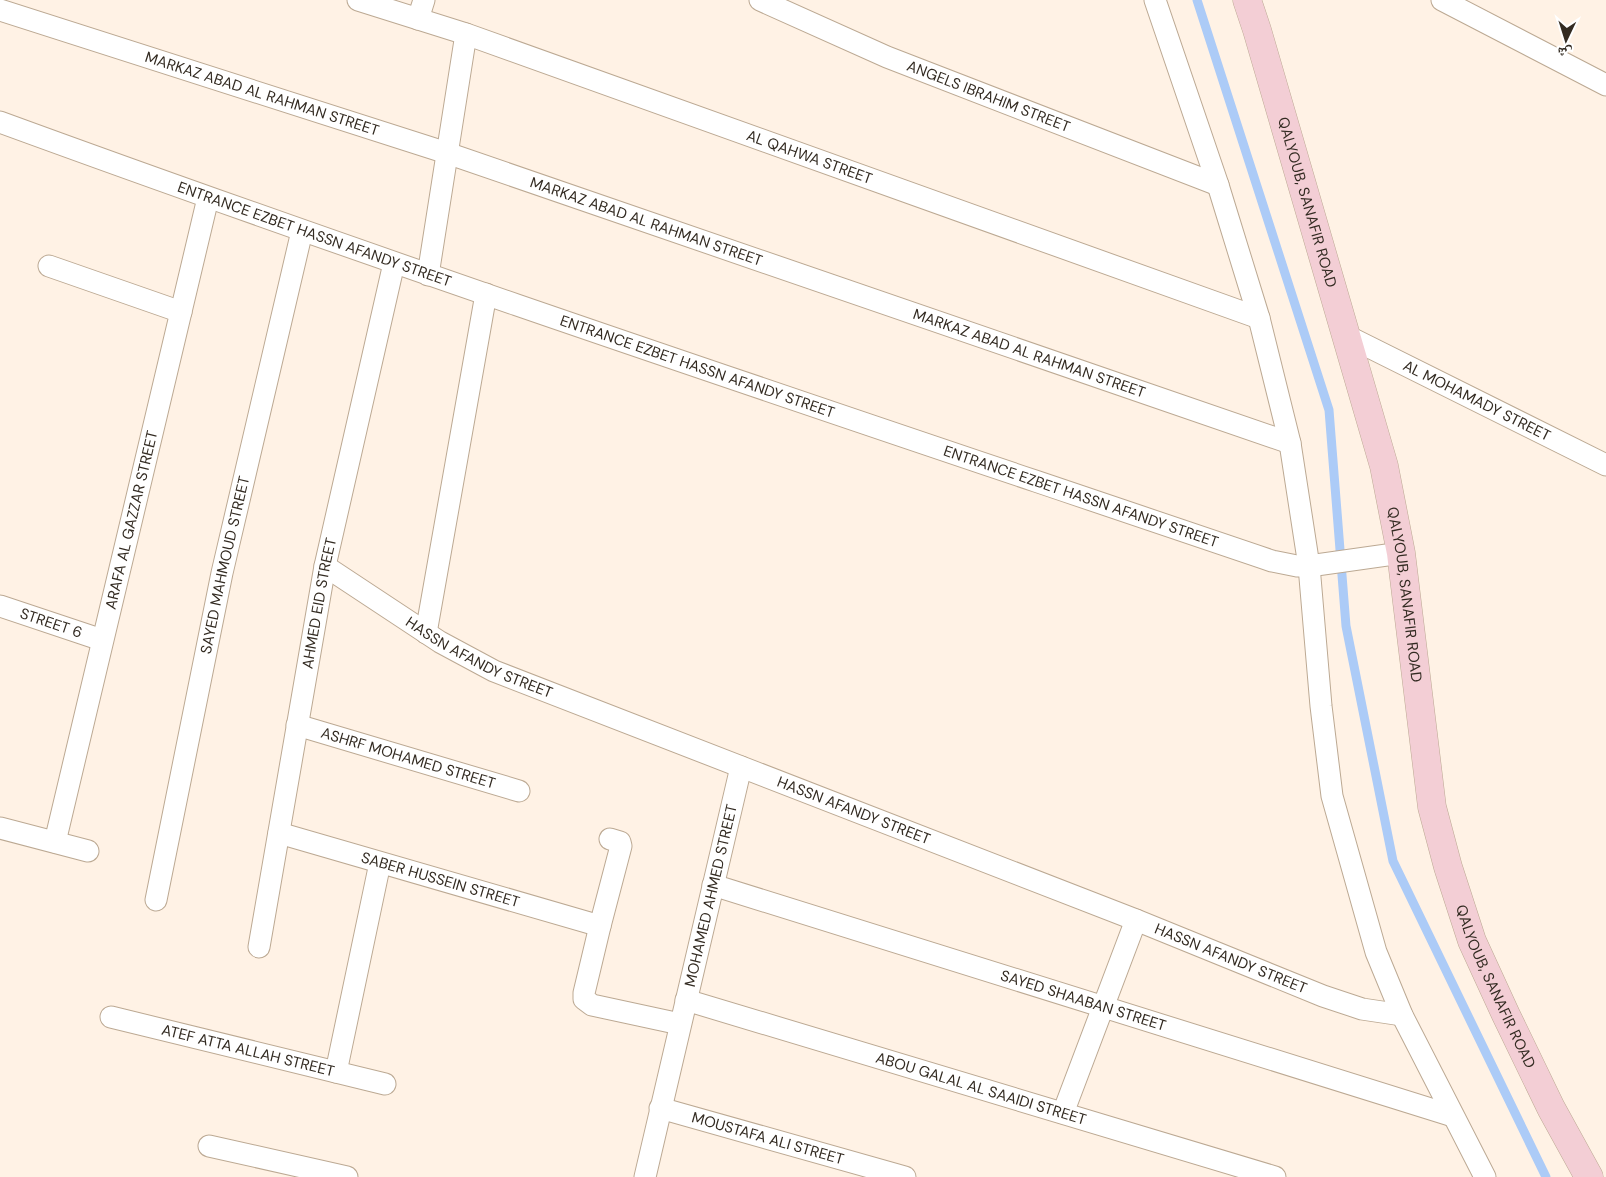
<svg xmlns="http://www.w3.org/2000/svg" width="1606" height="1177" font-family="'DM Sans','Noto Naskh Arabic',sans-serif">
  <rect width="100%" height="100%" fill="#fff2e5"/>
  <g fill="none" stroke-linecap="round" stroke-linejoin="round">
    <polyline stroke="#accbf7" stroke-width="9" points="1197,0 1329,410 1346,626 1393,861 1546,1177"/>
    <g stroke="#bca993" stroke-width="23">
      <g id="street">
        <path id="s1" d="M358 0 466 34 1259 318"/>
        <path id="s2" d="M760 0 887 57 1218 185"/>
        <polyline points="1155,0 1218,185 1259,318 1290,443 1309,566 1321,706 1332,796 1376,952 1402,1015 1485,1177"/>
        <polyline points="1442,0 1606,85"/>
        <path id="s3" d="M0 10 447 153 1290 443"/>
        <polyline points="418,19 424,0"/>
        <path id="s4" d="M0 122C421 276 847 417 1272 561L1297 566H1309L1401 553"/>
        <polyline points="49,266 181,312"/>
        <polyline points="428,275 466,34"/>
        <path id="s5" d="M1347 336 1606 465"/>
        <path id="s6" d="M325 566 440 642 494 671 1136 920 1323 996 1362 1009 1402 1015"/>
        <path id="s7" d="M0 606 102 640"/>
        <polyline points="426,633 486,294"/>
        <path id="s8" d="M297 725 519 791"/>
        <polyline points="0,828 88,851"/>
        <path id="s9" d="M279 833 600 926"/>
        <polyline points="610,839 620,842 621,846 600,926 584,993 584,999 592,1005 680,1024"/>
        <path id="s10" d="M55 842 208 198"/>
        <path id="s11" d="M713 885 1453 1116"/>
        <path id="s12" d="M156 900 222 573 302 231"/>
        <path id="s13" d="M259 947 325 566 394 263"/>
        <path id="s14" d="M686 1000 1275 1177"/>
        <path id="s15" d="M111 1017 385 1084"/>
        <polyline points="336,1072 380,863"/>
        <path id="s16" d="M660 1108 905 1177"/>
        <polyline points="1063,1113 1136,920"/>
        <polyline points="209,1146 347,1177"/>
        <path id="s17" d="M645 1177 741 767"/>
      </g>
    </g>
    <g stroke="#bca993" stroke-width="29">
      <g id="secondary">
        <path id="s18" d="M1247 0 1257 30 1384 466 1401 553 1432 807 1448 867 1472 941 1506 1015 1551 1108 1589 1177"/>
      </g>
    </g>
    <use href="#street" stroke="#fff" stroke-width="21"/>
    <use href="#secondary" stroke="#f3ced5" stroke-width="28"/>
  </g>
  <g text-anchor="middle" stroke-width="4.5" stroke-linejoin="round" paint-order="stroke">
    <g font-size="15" fill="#332b22" stroke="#fff">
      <text dy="5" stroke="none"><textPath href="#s3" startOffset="275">MARKAZ ABAD AL RAHMAN STREET</textPath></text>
      <text dy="5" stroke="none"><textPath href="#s2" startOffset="248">ANGELS IBRAHIM STREET</textPath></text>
      <text dy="5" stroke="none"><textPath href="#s1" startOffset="478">AL QAHWA STREET</textPath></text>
      <text dy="5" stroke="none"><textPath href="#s18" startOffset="211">QALYOUB, SANAFIR ROAD</textPath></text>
      <text dy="5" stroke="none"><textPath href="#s3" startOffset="680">MARKAZ ABAD AL RAHMAN STREET</textPath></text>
      <text dy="5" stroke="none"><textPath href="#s4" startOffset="334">ENTRANCE EZBET HASSN AFANDY STREET</textPath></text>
      <text dy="5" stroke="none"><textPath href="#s3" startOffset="1085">MARKAZ ABAD AL RAHMAN STREET</textPath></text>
      <text dy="5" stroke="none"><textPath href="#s4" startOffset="739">ENTRANCE EZBET HASSN AFANDY STREET</textPath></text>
      <text dy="5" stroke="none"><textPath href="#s5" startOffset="145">AL MOHAMADY STREET</textPath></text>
      <text dy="5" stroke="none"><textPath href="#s4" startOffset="1144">ENTRANCE EZBET HASSN AFANDY STREET</textPath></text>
      <text dy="5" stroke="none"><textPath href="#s10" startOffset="331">ARAFA AL GAZZAR STREET</textPath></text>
      <text dy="5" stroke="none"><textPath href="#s12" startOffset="342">SAYED MAHMOUD STREET</textPath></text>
      <text dy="5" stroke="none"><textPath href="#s18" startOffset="616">QALYOUB, SANAFIR ROAD</textPath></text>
      <text dy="5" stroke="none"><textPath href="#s13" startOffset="349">AHMED EID STREET</textPath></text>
      <text dy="5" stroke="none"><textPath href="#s7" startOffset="54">STREET 6</textPath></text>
      <text dy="5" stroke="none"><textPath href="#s6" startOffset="180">HASSN AFANDY STREET</textPath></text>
      <text dy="5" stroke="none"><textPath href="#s8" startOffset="116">ASHRF MOHAMED STREET</textPath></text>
      <text dy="5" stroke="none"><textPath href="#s6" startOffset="585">HASSN AFANDY STREET</textPath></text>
      <text dy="5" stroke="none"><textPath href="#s9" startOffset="168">SABER HUSSEIN STREET</textPath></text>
      <text dy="5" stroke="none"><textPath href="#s17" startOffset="289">MOHAMED AHMED STREET</textPath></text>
      <text dy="5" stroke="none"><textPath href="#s6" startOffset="990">HASSN AFANDY STREET</textPath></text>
      <text dy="5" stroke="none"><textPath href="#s18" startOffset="1021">QALYOUB, SANAFIR ROAD</textPath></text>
      <text dy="5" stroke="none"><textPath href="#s11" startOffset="388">SAYED SHAABAN STREET</textPath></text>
      <text dy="5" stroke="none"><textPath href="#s15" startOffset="141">ATEF ATTA ALLAH STREET</textPath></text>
      <text dy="5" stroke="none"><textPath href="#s14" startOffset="308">ABOU GALAL AL SAAIDI STREET</textPath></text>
      <text dy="5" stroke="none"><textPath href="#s16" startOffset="112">MOUSTAFA ALI STREET</textPath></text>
    </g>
  </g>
  <g transform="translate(1566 40) rotate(184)" stroke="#ffffff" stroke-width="4" paint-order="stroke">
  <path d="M0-4L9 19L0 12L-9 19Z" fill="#332b22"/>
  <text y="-8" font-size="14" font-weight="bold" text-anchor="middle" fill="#332b22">ش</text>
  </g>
</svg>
